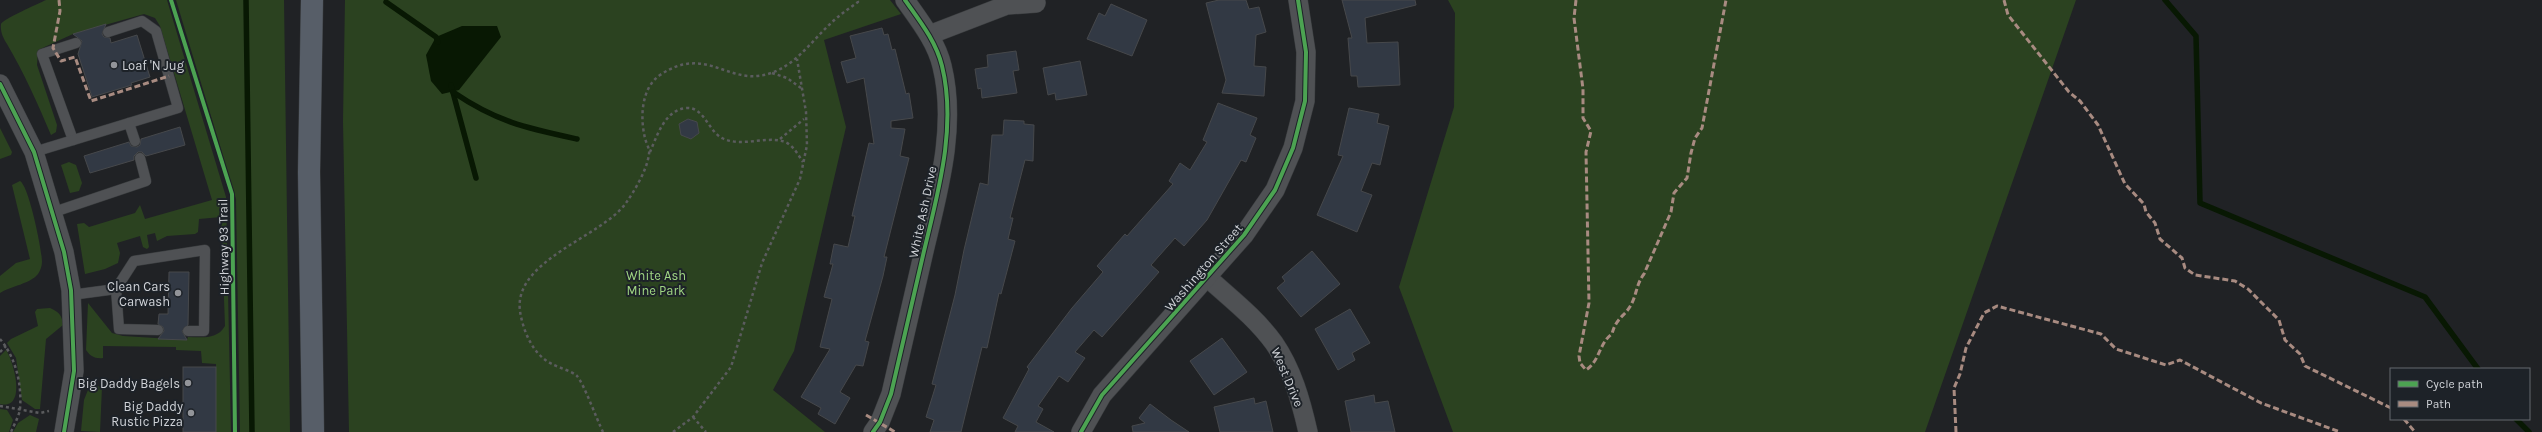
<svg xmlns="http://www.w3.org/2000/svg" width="2542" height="432" font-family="Karla,sans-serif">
  <rect width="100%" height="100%" fill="#202225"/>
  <g fill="#2b4220">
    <path d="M46 0H167L226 197 231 432H216V364L202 363 201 351 176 350V347L103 346V358C95 359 90 356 86 350L88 303 112 333 123 336 187 340 188 337C202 337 217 340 225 326L221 217 199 219 198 232 195 234 167 236 157 241 155 233 147 235 149 247 147 249 143 247 140 236 117 243 120 253 118 263 105 269 85 274 77 224 84 223 89 227 135 213 140 205 145 219 212 200 160 26 155 18 144 14 73 34 38 50 37 65 57 125 56 132 51 135C38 104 24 73 7 44 3 38 0 31 1 24 3 19 38 4 46 0Z"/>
    <polygon points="176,0 284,0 290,432 240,432 236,199"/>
    <polygon points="345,0 890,0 901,14 824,40 846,127 794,351 773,390 825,432 349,432 343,121"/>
    <polygon points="1448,0 2076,0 1925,432 1453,432 1399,287 1454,107 1455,13"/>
    <polygon points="0,128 12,152 11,155 0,159"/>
    <polygon points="69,162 76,165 82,183 79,191 70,193 61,165"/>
    <path d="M20 181C29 186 42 250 42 262 42 266 40 271 38 274 30 284 11 286 0 293V276L16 263 30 259 12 185Z"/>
    <path d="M50 308C59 312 62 315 63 325L46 339 40 409H35L22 400 16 358 7 343 11 339 38 326 35 312 37 309Z"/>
    <path d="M6 350C14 362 27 410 0 404V356Z"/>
    <polygon points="90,385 102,387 100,432 81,431 84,400"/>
    <polygon points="0,409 7,410 13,420 9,432 0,432"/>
    <polygon points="30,415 39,419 36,432 13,432 18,423"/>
  </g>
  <polygon fill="#081803" points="462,26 497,26 501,37 459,90 442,94 431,81 426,55 436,37"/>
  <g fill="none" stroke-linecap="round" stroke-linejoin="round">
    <g stroke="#081803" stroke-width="5.5">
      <polyline points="246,0 252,432"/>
      <polyline points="2165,0 2196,36 2200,203 2425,297 2478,369"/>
      <polyline points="386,2 436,37 438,42"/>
      <polyline points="451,85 476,178"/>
      <path d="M453 92C497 122 526 128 577 139"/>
      <polyline points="2516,419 2529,432"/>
    </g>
  </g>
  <g fill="#323944" stroke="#46484b">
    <polygon points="1219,0 1246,0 1249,9 1259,7 1266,32 1256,35 1254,66 1266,67 1264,96 1222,93 1226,80 1206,3"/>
    <polygon points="1342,0 1415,0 1416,5 1365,18 1367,43 1398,42 1400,85 1358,87 1357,76 1351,76 1348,38 1352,38"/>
    <polygon points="1111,4 1147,20 1132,56 1087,39 1099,13 1105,16"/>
    <polygon points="106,24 102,34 104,37 110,38 111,43 137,35 150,77 131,83 132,85 92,97 78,54 82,41 73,34"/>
    <polygon points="882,28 884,35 888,34 892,50 895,49 906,94 909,93 913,118 891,121 891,128 905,129 900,156 909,158 884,257 887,257 883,276 865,341 869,342 863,366 856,365 840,392 850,398 835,424 818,414 821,408 801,397 830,349 820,347 832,299 824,297 833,264 830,264 834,244 848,247 855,216 852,216 869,143 874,144 864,78 847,83 841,62 856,58 850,36"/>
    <polygon points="1016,51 1019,70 1013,71 1017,93 982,98 981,88 978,89 975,69 988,67 987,55"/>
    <polygon points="1080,61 1087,95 1056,100 1055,93 1048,95 1043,68"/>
    <polygon points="1218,103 1257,118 1250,135 1256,138 1246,162 1241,160 1207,220 1184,246 1175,238 1151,265 1159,272 1102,337 1094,330 1075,352 1085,358 1068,382 1059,376 1038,406 1043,409 1036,422 1054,432 1015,432 1018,426 1003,418 1029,369 1027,367 1072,308 1103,272 1097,266 1125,234 1127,236 1173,184 1169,181 1180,163 1190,170 1207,142 1203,140"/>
    <polygon points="1349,108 1379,114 1377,123 1389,126 1380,165 1372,163 1361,191 1372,195 1357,232 1317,215 1343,156 1338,155"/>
    <polygon points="688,119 697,122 699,133 691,139 681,135 679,124"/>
    <polygon points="1004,120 1024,121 1024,124 1034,125 1033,161 1025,160 1010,218 1013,218 1008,239 1015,241 1001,294 999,293 987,348 982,347 961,432 930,432 934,420 926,417 936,385 932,384 955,295 964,250 980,183 988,185 992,135 1003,135"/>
    <polygon points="180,127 185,145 146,156 142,152 138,152 134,156 134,160 90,173 84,156 129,142 131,146 137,147 140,145 141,139"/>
    <polygon points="1312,251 1340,284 1301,317 1277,288 1285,281 1282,277"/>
    <polygon points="169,272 189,272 188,325 182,331 187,340 158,339 164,331 163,327 158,324 159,314 168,314"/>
    <polygon points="1350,309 1370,343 1352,353 1355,360 1338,370 1315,329"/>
    <polygon points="1222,338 1247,372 1214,395 1190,361"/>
    <rect x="183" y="367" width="33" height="65"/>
    <polygon points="1374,395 1375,403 1388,401 1395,432 1351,432 1345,401"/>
    <polygon points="1254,398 1255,404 1266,401 1273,432 1220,432 1214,407"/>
    <polygon points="1150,404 1171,420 1189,432 1133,432 1132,426 1145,423 1139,418"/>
  </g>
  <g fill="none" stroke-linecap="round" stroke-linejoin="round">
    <g stroke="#393c3e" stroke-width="11">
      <g id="service">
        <polyline points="108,32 142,21 156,31 178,108 129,123"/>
        <polyline points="73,140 42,54 76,43"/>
        <polyline points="34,152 129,123 135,141"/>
        <polyline points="54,212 146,181 140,158"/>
        <polyline points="116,289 119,329 158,330"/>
        <polyline points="71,295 116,289 134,261 205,250 204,331 188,331"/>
      </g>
    </g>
    <g stroke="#393c3e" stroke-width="20">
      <g id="minor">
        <polyline points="929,35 1007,5 1036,3"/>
        <polyline points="0,84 34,152 64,252 71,290 74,371 64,432"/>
        <path d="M1208 278C1230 298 1256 318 1274 343 1292 369 1301 401 1308 432"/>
        <path d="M873 432 880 422 891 394C902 346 913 299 924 251 938 192 957 127 942 66 936 41 919 20 905 0"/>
        <polyline points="1081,432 1102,395 1244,235 1275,190 1293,148 1305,101 1306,52 1298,0"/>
      </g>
    </g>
    <g stroke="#393c3e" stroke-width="23">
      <polyline id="trunk" points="312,0 309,172 313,432"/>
    </g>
    <g stroke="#5b5c5e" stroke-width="2.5" stroke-dasharray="3 3" stroke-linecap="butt">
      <polyline points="772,73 787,78 801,88"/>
      <polyline points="780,139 804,119"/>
      <path d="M650 152C657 136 665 109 687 108 704 107 709 132 722 138 743 149 774 132 790 145 795 149 799 156 803 162"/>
      <path d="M0 339C16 358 22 384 20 409 19 416 14 425 11 432"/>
      <polyline points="0,352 6,346"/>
      <polyline points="0,406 40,413 49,411"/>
      <polyline points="693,417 706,432"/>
      <path d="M603 432C597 420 584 384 577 376 572 371 559 368 552 364 533 355 523 331 520 311 513 260 602 237 626 203 635 190 647 170 649 154 650 149 646 143 645 138 640 118 641 88 660 75 706 44 728 86 768 74 795 66 810 43 829 25 838 16 848 9 858 2L856 0"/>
      <polyline points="673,432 693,417 731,367 762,263 800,179 807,145 806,112 797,59"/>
    </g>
    <use href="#service" stroke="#4f5154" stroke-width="10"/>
    <use href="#minor" stroke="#4f5154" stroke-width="19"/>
    <use href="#trunk" stroke="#575e68" stroke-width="22"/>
    <g stroke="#a88b81" stroke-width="3" stroke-dasharray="6 3" stroke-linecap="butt">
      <polyline points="59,0 60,11 53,48 61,61 75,57 91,101 169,76"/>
      <path d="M1576 0 1574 18 1583 89V118L1591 131 1586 152 1589 303 1579 356 1580 363 1586 370C1600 361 1599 343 1612 334 1616 317 1626 316 1632 303 1637 292 1637 283 1644 274L1671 212 1674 193 1687 178 1691 153 1695 138 1702 128 1726 0"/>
      <polyline points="2004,0 2008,15 2069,92 2080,101 2098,125 2125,184 2144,204 2146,212 2155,223 2160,239 2182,258 2185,268 2195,275 2235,281 2248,289 2279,320 2285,340 2300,354 2305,366 2391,408"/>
      <polyline points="866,415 895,432"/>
      <polyline points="2404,419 2415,432"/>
      <polyline points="1956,432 1954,388 1960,374 1966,348 1984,313 1997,306 2101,334 2116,349 2166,365 2180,360 2261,403 2340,432"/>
    </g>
    <g stroke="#1d2228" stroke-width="6">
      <g id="cycleway">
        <polyline points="171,0 232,194 235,432"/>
        <polyline points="0,84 34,152 64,252 71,290 74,371 64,432"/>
        <path d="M873 432 880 422 891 394C902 346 913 299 924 251 938 192 957 127 942 66 936 41 919 20 905 0"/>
        <polyline points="1081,432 1102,395 1244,235 1275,190 1293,148 1305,101 1306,52 1298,0"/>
      </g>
    </g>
    <use href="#cycleway" stroke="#4ca352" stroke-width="4"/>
  </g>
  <g fill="#929499" stroke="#1d2228" stroke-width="1.5">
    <circle cx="114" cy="65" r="4"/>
    <circle cx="178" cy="293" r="4"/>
    <circle cx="188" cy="383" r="4"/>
    <circle cx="191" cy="413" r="4"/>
  </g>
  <g text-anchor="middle" stroke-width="4" stroke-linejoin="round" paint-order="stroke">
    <g font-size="13" fill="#cfd2d7" stroke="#1d2228" text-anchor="end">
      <text x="122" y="70" text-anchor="start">Loaf 'N Jug</text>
      <text x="170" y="291">Clean Cars<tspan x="170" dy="15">Carwash</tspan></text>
      <text x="180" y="388">Big Daddy Bagels</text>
      <text x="183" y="411">Big Daddy<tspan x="183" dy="15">Rustic Pizza</tspan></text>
    </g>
    <g font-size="13" fill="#cfd2d7" stroke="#1d2228">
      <text transform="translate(922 212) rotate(-78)" y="5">White Ash Drive</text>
      <text transform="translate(223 247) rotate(-91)" y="5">Highway 93 Trail</text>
      <text transform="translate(1203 267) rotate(-49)" y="5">Washington Street</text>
      <text transform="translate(1288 377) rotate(67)" y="5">West Drive</text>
    </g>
    <g font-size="13" fill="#a0d683" stroke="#1d2228">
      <text x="656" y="280">White Ash<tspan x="656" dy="15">Mine Park</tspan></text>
    </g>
  </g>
  <rect x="2390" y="368" width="140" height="52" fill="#1d2228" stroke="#64686e"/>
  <rect x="2398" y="381" width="20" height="6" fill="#4ca352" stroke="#64686e"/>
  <text x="2426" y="388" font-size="12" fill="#cfd2d7">Cycle path</text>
  <rect x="2398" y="401" width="20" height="6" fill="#a88b81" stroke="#64686e"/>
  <text x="2426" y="408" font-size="12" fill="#cfd2d7">Path</text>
</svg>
